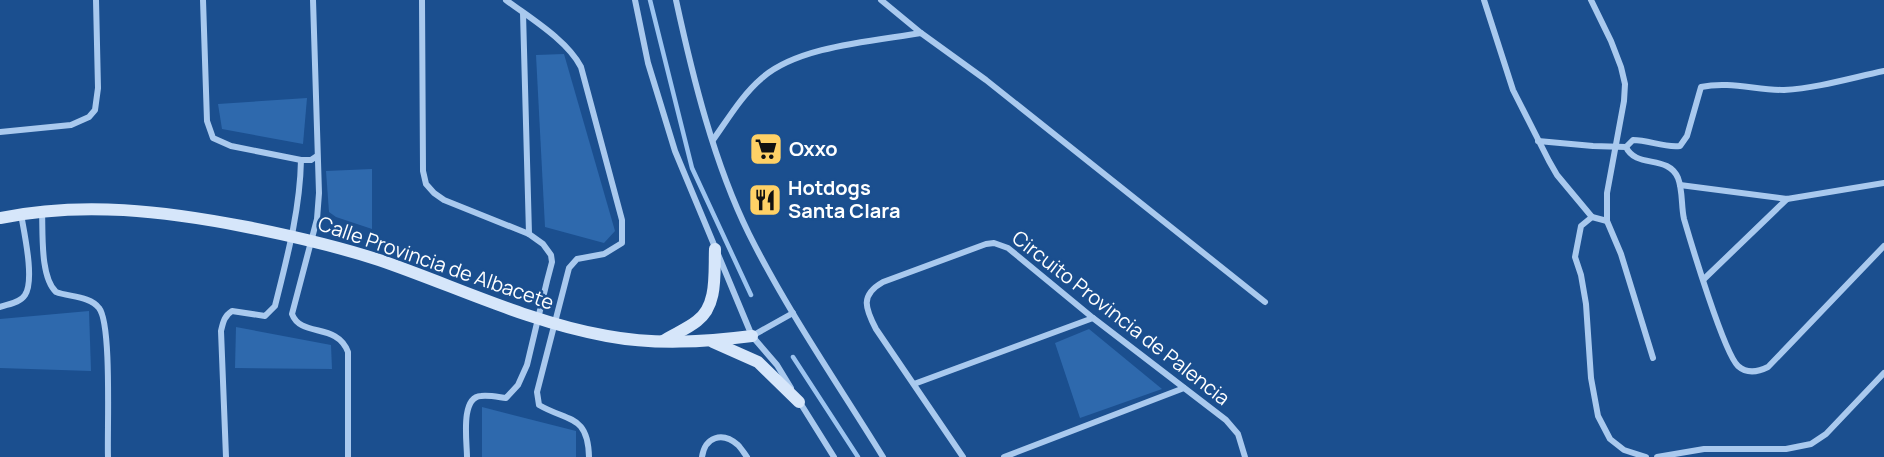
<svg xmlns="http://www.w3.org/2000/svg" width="1884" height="457" font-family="Manrope,sans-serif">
  <rect width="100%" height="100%" fill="#1b4f8f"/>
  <g fill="#2e69ad">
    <polygon points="564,54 615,231 604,243 545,227 536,55"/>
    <polygon points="307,98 303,144 222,129 218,104"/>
    <polygon points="372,169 372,229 336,217 329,212 326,171"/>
    <polygon points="89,311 91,371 0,368 0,319"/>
    <polygon points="236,327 331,345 332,369 235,368"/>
    <polygon points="1089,329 1162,389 1080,418 1055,343"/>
    <polygon points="482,407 576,431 576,457 482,457"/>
  </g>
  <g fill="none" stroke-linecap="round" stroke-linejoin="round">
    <g stroke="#9cc4f0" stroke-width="4.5">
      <polyline points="650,0 692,168 751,295"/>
      <polyline points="793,357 858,457"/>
    </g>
    <g stroke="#a9c9ee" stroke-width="6">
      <path d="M203 0 207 121 213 138 231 146 301 160C300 210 287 258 275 306L265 316 232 311C224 316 223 323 221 331L226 457"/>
      <path d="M313 0 319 193 317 219 292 314C301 338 337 322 348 352V457"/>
      <path d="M422 0 423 171 426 184 434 193 444 200 529 234 543 244 551 255 552 262 547 281 527 365 518 385 506 398C498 397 489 395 481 396 460 397 467 442 467 457"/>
      <path d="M506 0C530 18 567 40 581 67L622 220V243L604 254 577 259 569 268 537 392 539 405C568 422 588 414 589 457"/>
      <polyline points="635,0 648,63 675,151 752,336 777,365 791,388"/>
      <path d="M676 0C693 78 714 163 749 234 788 312 838 384 883 457"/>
      <polyline points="881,0 921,33 986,80 1265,302"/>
      <polyline points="1484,0 1513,90 1549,161 1557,175 1592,217 1607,221"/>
      <polyline points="1591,0 1611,41 1621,67 1625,84 1624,101 1607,193 1607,221 1621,254 1653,358"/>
      <polyline points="523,13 529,234"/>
      <polyline points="0,132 71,125 89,117 95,110 98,88 96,0"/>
      <path d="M713 140C728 119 742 95 762 78 798 46 874 41 921 33"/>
      <path d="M1538 141 1593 146 1626 147 1633 140C1649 140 1664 148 1680 146L1687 136 1701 87C1729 81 1756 90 1784 90 1818 88 1851 78 1884 71"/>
      <path d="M1626 147C1636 169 1668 154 1678 178 1683 191 1681 206 1684 219 1691 243 1724 353 1738 366 1747 374 1758 372 1768 367L1884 246"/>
      <polyline points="301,160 311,160 317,156"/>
      <polyline points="1680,185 1787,199 1884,183"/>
      <path d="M42 211C43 233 40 277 56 292 69 297 90 296 99 308 112 324 107 431 108 457"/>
      <polyline points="1592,217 1581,226 1575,257 1581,275 1586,304 1591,378 1598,416 1610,439 1624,450 1646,457"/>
      <polyline points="1704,279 1787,199"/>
      <path d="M0 307C8 304 20 303 25 295 35 280 24 232 21 214"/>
      <polyline points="752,336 793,313"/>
      <polyline points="914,384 1093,318"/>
      <polyline points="799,401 834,457"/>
      <path d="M702 457C705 437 722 431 738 445 741 448 744 453 747 457"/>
      <path d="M963 457 876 329C865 308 860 295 883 282L986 244 994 243 1008 248 1093 318 1226 420 1238 434 1245 457"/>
      <polyline points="1004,457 1184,388"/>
      <polyline points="1657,457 1704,449 1786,449 1811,444 1826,434 1884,373"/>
    </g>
    <g stroke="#d6e6fa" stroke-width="12">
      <path d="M0 218C83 201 165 211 247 227 292 236 336 246 379 260 455 286 528 322 607 336 655 345 704 342 752 336"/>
      <path d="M663 341C674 334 687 329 697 321 718 306 714 273 715 249"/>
      <polyline points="713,342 758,362 799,402"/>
    </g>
  </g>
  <defs>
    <g id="supermarket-square" transform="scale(1.725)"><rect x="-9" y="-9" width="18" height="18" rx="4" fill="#ffd166" stroke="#1b4f8f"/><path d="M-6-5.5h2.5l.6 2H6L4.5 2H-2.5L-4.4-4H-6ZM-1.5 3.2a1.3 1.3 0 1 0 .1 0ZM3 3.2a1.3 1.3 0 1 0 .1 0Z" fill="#111"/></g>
    <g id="restaurant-square" transform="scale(1.725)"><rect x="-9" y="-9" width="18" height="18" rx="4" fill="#ffd166" stroke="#1b4f8f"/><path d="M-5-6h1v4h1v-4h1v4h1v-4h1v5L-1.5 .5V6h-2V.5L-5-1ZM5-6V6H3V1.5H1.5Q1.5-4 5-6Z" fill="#111"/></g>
  </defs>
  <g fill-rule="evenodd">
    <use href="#supermarket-square" x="766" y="149"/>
    <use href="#restaurant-square" x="765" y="200"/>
  </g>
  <g text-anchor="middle" stroke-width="5" stroke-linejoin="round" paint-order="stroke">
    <g font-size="20" font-weight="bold" fill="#fff" stroke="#1b4f8f" text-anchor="start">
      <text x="789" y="156">Oxxo</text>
      <text x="788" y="195">Hotdogs<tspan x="788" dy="23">Santa Clara</tspan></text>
    </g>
    <g font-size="20" fill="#fff" stroke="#1b4f8f">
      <text transform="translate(436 263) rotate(19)" y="7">Calle Provincia de Albacete</text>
      <text transform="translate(1121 318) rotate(38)" y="7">Circuito Provincia de Palencia</text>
    </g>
  </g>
</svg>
